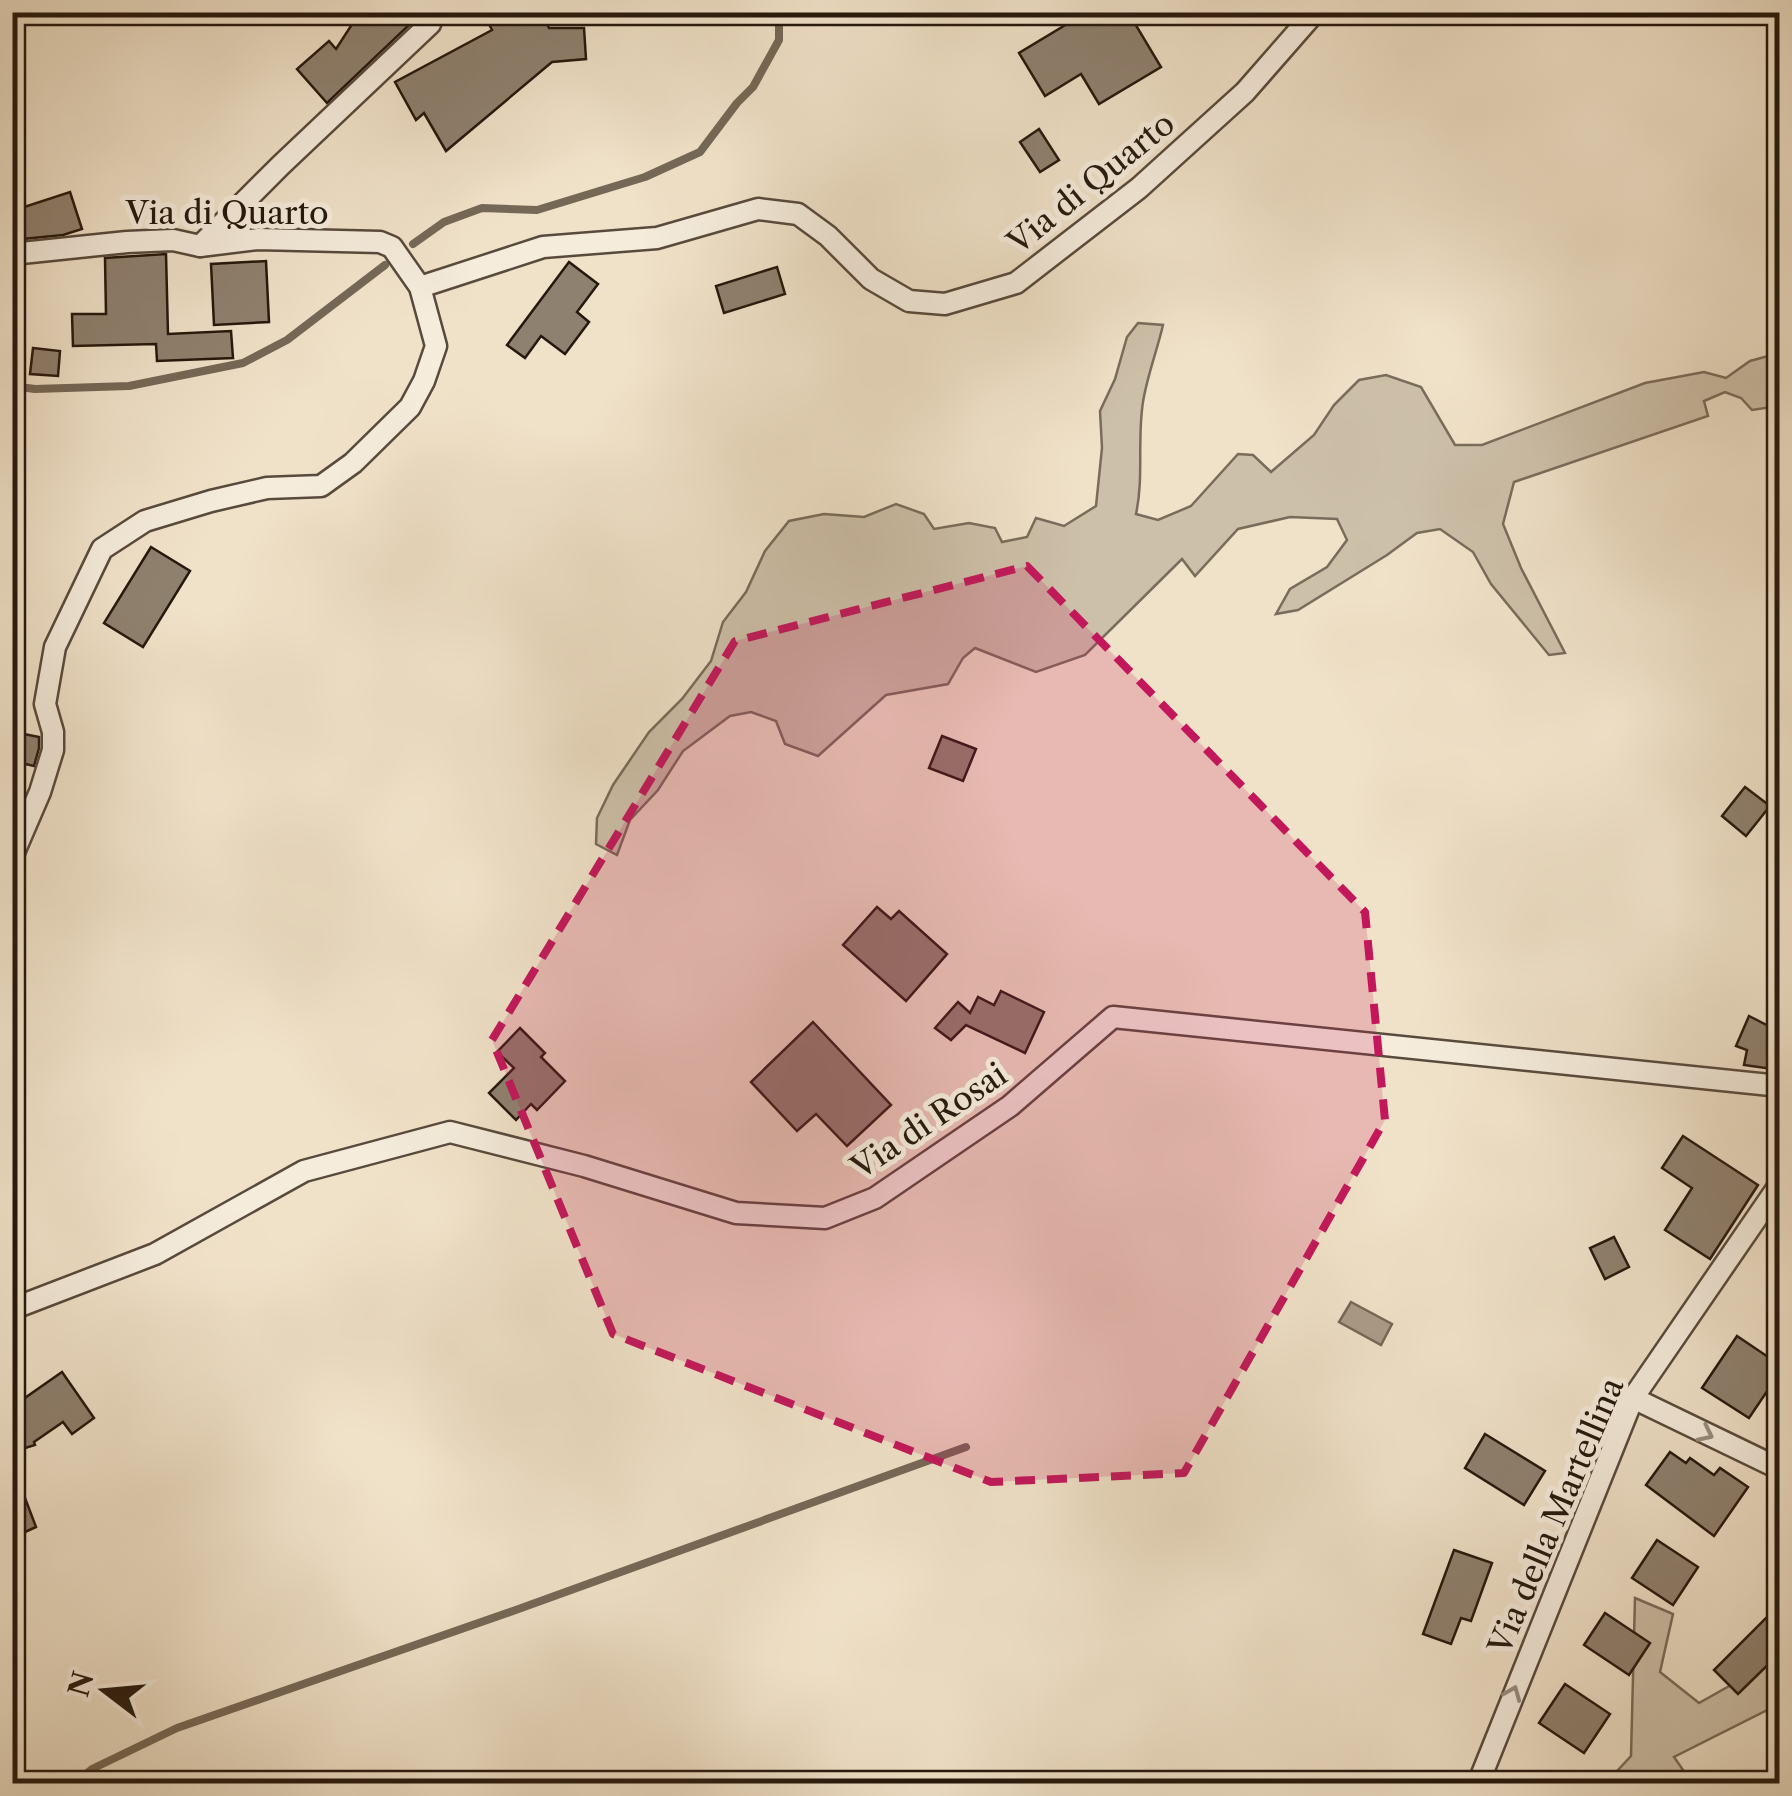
<svg xmlns="http://www.w3.org/2000/svg" width="1792" height="1796" font-family="'Libre Caslon Text',serif">
  <rect width="100%" height="100%" fill="#f0e2c9"/>
  <filter id="stains"><feTurbulence type="fractalNoise" baseFrequency=".002" numOctaves="4"/><feColorMatrix values="0 0 0 0 .2 0 0 0 0 .09 0 0 0 0 .02 0 0 0 .5 -.17"/></filter>
  <radialGradient id="worn" r=".72"><stop offset=".6" stop-color="#630" stop-opacity="0"/><stop offset="1" stop-color="#630" stop-opacity=".3"/></radialGradient>
  <g fill="#cdc0a9" stroke="#796c5b" stroke-width="2.5">
    <path d="M1138 323 1163 325C1157 351 1147 376 1143 402 1137 439 1144 477 1136 514L1158 520 1191 506 1238 454 1253 455 1271 472 1314 435 1334 405 1359 380 1386 375 1421 387 1455 445H1482L1645 383 1704 372 1726 378 1750 361 1779 353V406L1752 410 1741 398 1725 392 1704 401 1708 416 1514 482 1503 524 1521 568 1565 653 1549 655 1491 584 1473 552 1440 529 1417 533 1387 555 1298 610 1276 614 1290 589 1327 567 1347 540 1337 519 1290 517 1238 529 1195 576 1182 559 1085 655 1036 672 975 648 963 658 948 684 886 695 818 756 785 744 776 721 751 712 730 716 683 751 658 790 630 820 617 855 596 844 597 818 613 785 649 732 682 699 711 661 723 622 746 592 765 551 789 521 824 514 864 517 896 504 924 514 934 529 969 523 995 528 1002 542 1027 537 1036 518 1064 526 1096 506 1102 448 1100 411 1115 379 1127 337Z"/>
    <polygon points="1635,1598 1673,1614 1660,1672 1699,1703 1779,1658 1779,1704 1674,1757 1692,1783 1605,1784 1631,1756"/>
  </g>
  <polygon fill="#ab9d89" stroke="#756857" stroke-width="2.5" points="1351,1302 1392,1324 1381,1345 1339,1322"/>
  <g fill="none" stroke-linecap="round" stroke-linejoin="round">
    <g stroke="#756857" stroke-width="8">
      <polyline points="413,244 444,222 482,208 537,210 645,177 700,152 737,103 753,87 779,40 779,12"/>
      <polyline points="12,386 35,389 129,386 243,363 287,340 385,265"/>
      <polyline points="74,1784 92,1769 177,1728 513,1611 966,1447"/>
    </g>
  </g>
  <g fill="#8f816f" stroke="#25180d" stroke-width="2.5">
    <polygon points="360,12 388,12 408,26 327,103 297,69 329,41 336,49"/>
    <polygon points="483,12 542,12 549,28 584,28 586,59 552,62 446,151 424,113 416,120 395,82 492,30"/>
    <polygon points="1087,12 1128,12 1161,67 1099,104 1081,74 1045,96 1019,53"/>
    <polygon points="1039,129 1059,160 1040,172 1020,142"/>
    <polygon points="70,192 82,229 63,235 12,240 12,211"/>
    <polygon points="166,254 168,334 231,331 233,358 157,361 156,344 73,346 72,314 106,314 105,258"/>
    <polygon points="266,261 269,322 214,325 211,264"/>
    <polygon points="569,262 598,284 577,312 589,322 565,354 541,336 525,358 507,345"/>
    <polygon points="777,267 785,294 724,313 716,286"/>
    <polygon points="33,348 60,351 58,376 30,374"/>
    <polygon points="151,547 190,571 143,647 104,623"/>
    <polygon points="24,734 39,737 39,748 34,766 17,762"/>
    <polygon points="942,736 976,749 963,781 929,768"/>
    <polygon points="1745,787 1770,806 1746,836 1722,816"/>
    <polygon points="877,907 891,919 899,911 947,954 906,1001 843,945"/>
    <polygon points="1001,991 1044,1012 1025,1053 966,1025 951,1040 935,1028 958,1002 970,1013 978,997 994,1005"/>
    <polygon points="1749,1016 1780,1032 1780,1070 1744,1065 1747,1050 1736,1046"/>
    <polygon points="813,1022 891,1105 847,1146 816,1114 797,1131 751,1082"/>
    <polygon points="520,1028 545,1053 541,1057 565,1081 537,1110 531,1104 516,1120 489,1093 514,1068 497,1052"/>
    <polygon points="1683,1136 1758,1185 1710,1259 1665,1230 1692,1188 1662,1168"/>
    <polygon points="1614,1237 1629,1267 1605,1279 1590,1248"/>
    <polygon points="1737,1336 1780,1365 1780,1372 1749,1418 1702,1388"/>
    <polygon points="62,1372 94,1418 72,1434 63,1422 34,1442 35,1445 12,1452 12,1407"/>
    <polygon points="1485,1434 1545,1471 1524,1505 1465,1468"/>
    <polygon points="1670,1452 1686,1463 1690,1458 1714,1475 1720,1468 1748,1487 1714,1536 1646,1485"/>
    <polygon points="14,1469 36,1527 12,1538 12,1470"/>
    <polygon points="1657,1540 1698,1567 1673,1605 1632,1578"/>
    <polygon points="1454,1550 1492,1563 1471,1621 1461,1618 1451,1644 1423,1634"/>
    <polygon points="1780,1604 1780,1653 1738,1694 1714,1670"/>
    <polygon points="1605,1613 1650,1643 1629,1675 1584,1645"/>
    <polygon points="1565,1684 1610,1714 1584,1753 1539,1723"/>
  </g>
  <g fill="none" stroke-linecap="round" stroke-linejoin="round">
    <g stroke="#584a3c" stroke-width="25">
      <g id="minor">
        <polyline points="200,246 281,165 430,24 434,12"/>
        <polyline points="12,254 127,242 173,240 200,246 258,239 380,242 392,247 420,287 436,346 424,381 410,407 353,463 321,486 267,488 211,501 145,521 102,549 55,647 45,704 53,732 53,750 40,792 12,857"/>
        <polyline points="420,287 543,247 657,238 758,209 798,214 828,236 871,279 909,301 945,304 1016,283 1139,188 1245,92 1315,12"/>
        <polyline points="12,1309 155,1254 304,1171 450,1132 584,1166 736,1213 825,1218 875,1198 1010,1106 1113,1017 1780,1086"/>
        <polyline points="1633,1398 1780,1469"/>
        <polyline points="1478,1784 1633,1398 1780,1184"/>
      </g>
    </g>
    <use href="#minor" stroke="#f5ecdc" stroke-width="20"/>
  </g>
  <defs><path id="oneway-chevron" d="M-2-3.5L2.5 0L-2 3.5" fill="none" stroke-width="1.6" stroke-linecap="round" stroke-linejoin="round" transform="scale(2.5)"/></defs>
  <g stroke="#978d7f">
    <use href="#oneway-chevron" transform="translate(1706 1434) rotate(26)"/>
    <use href="#oneway-chevron" transform="translate(1513 1693) rotate(-68)"/>
  </g>
  <path fill="#c2185b" fill-opacity="0.2" stroke="#c2185b" stroke-width="8" stroke-dasharray="20 12" stroke-linejoin="round" d="M1027 566 1365 912 1385 1120 1184 1473 991 1482 613 1334 492 1040 735 641Z"/>
  <g text-anchor="middle" stroke-width="10" stroke-linejoin="round" paint-order="stroke">
    <g font-size="32" fill="#25180d" stroke="#f5ecdc">
      <text transform="translate(1091 183) rotate(-39)" y="11">Via di Quarto</text>
      <text x="227" y="224">Via di Quarto</text>
      <text transform="translate(929 1121) rotate(-34)" y="11">Via di Rosai</text>
      <text transform="translate(1556 1516) rotate(-67)" y="11">Via della Martellina</text>
    </g>
  </g>
  <rect width="1792" height="1796" fill="none" stroke="#f0e2c9" stroke-width="50"/>
  <rect x="15" y="15" width="1762" height="1766" fill="none" stroke="#25180d" stroke-width="5"/>
  <rect x="25" y="25" width="1742" height="1746" fill="none" stroke="#25180d" stroke-width="2.5"/>
  <g transform="translate(105 1691) rotate(286)" stroke="#f5ecdc" stroke-width="8" paint-order="stroke">
  <path d="M0-8L18 38L0 25L-18 38Z" fill="#25180d"/>
  <text y="-15" font-size="28" font-weight="bold" text-anchor="middle" fill="#25180d">N</text>
  </g>
  <rect width="100%" height="100%" filter="url(#stains)"/>
  <rect width="100%" height="100%" fill="url(#worn)"/>
</svg>
